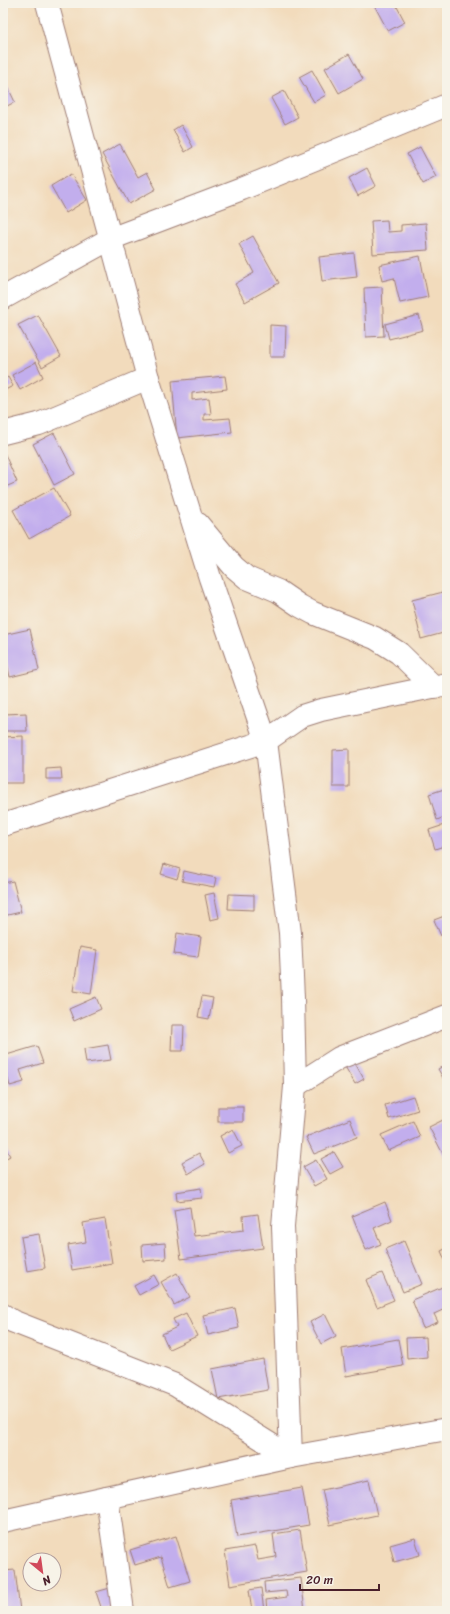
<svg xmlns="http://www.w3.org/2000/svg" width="450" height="1614" font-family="Sriracha,sans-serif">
  <rect width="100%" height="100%" fill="#f7f3e8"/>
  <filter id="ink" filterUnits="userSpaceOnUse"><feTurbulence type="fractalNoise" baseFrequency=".025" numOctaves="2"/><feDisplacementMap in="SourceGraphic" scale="8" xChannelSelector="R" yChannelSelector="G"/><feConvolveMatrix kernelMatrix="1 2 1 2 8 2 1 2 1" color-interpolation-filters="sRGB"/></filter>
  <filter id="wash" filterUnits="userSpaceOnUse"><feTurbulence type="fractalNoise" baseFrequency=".012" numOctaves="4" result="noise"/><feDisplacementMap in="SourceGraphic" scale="16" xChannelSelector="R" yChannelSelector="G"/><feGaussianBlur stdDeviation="0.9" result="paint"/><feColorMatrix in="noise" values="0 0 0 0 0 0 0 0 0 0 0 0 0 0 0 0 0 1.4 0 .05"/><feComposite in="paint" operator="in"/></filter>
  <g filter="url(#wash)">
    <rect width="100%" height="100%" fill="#f2dbbc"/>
    <g id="blocks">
      <g fill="#c2aeed">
        <polygon points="373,3 395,3 405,22 388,31"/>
        <polygon points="349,54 363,79 339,93 325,68"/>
        <polygon points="312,70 326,95 314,102 299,77"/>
        <polygon points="3,77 15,102 3,108"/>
        <polygon points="284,91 298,117 285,124 271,98"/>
        <polygon points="181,125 193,147 185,152 173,130"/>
        <polygon points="120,144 138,177 147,172 156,189 129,204 102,154"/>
        <polygon points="420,147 436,177 423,184 407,154"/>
        <polygon points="367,168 376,186 358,196 349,178"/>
        <polygon points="71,174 87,200 66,213 51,186"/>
        <polygon points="387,220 388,232 401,231 401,225 426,223 428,250 373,254 371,221"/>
        <polygon points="253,236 279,283 245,302 235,284 254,273 239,244"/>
        <polygon points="354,253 357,277 322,281 319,257"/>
        <polygon points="420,256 428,297 400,303 394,278 382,281 379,265"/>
        <polygon points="382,287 384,336 366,337 364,288"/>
        <polygon points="38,315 61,356 42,367 18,325"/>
        <polygon points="419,315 423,330 389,339 385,324"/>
        <polygon points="270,325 286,326 285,357 270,357"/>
        <polygon points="36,362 43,377 20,390 12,375"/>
        <polygon points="225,376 227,389 192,393 192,400 209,398 211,414 204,414 204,420 230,418 232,432 177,438 172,381"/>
        <polygon points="8,377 13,386 3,391 3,380"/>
        <polygon points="54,433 75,474 54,485 33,444"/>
        <polygon points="3,450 17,482 3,488"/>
        <polygon points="54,488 70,516 29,539 13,510"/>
        <polygon points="447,591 447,632 421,639 412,600"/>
        <polygon points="30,629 39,670 10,677 3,646 3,635"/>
        <polygon points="3,694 5,694 5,714 26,713 27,731 3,731"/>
        <polygon points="23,736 23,783 3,783 3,737"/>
        <polygon points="349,749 349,787 333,787 333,750"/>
        <polygon points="61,768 62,779 46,779 46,769"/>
        <polygon points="447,788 447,816 437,820 429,794"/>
        <polygon points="447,824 447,845 435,849 429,830"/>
        <polygon points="164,864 180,869 177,879 161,874"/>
        <polygon points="184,871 216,878 214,887 182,881"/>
        <polygon points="13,881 21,912 3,916 3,883"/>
        <polygon points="214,893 219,918 210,920 205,895"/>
        <polygon points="229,894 254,895 254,910 228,909"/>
        <polygon points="447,915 447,933 441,936 434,920"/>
        <polygon points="177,933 201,937 198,957 174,954"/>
        <polygon points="80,947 97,950 91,994 73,991"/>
        <polygon points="202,996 213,998 209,1019 198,1017"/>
        <polygon points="96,997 101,1009 74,1021 69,1009"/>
        <polygon points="172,1025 184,1025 183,1051 171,1051"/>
        <polygon points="108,1045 111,1060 86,1063 84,1049"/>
        <polygon points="37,1046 43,1063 20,1070 24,1082 10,1086 3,1062 3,1056"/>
        <polygon points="352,1058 364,1079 355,1084 343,1063"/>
        <polygon points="447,1064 447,1085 438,1069"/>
        <polygon points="413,1096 418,1110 389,1119 385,1105"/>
        <rect x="218" y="1107" width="25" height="15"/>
        <polygon points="447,1118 447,1156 445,1158 429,1127"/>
        <polygon points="350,1119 357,1137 314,1154 306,1137"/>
        <polygon points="413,1121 420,1137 388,1151 381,1135"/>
        <polygon points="233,1129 242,1146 228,1153 220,1136"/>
        <polygon points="3,1143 10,1156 3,1160"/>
        <polygon points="334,1152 343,1167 330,1174 321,1159"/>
        <polygon points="199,1153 205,1164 188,1174 182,1162"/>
        <polygon points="316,1160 327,1179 314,1186 303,1167"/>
        <polygon points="201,1188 202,1198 177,1201 176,1192"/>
        <polygon points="385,1202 392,1220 374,1228 381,1244 366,1250 352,1216"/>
        <polygon points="190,1207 194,1236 244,1230 243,1216 258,1214 263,1248 181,1259 174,1210"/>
        <polygon points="105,1219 112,1263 72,1270 68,1245 86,1242 83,1223"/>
        <polygon points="39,1234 45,1268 27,1271 21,1237"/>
        <polygon points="404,1241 422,1284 403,1292 385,1249"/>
        <polygon points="165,1243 166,1259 143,1261 142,1245"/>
        <polygon points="447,1248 447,1265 441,1251"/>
        <polygon points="177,1273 190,1297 174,1305 161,1282"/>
        <polygon points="382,1273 394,1300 377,1307 366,1280"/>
        <polygon points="154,1275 159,1284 139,1295 134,1286"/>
        <polygon points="447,1285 447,1308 434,1314 438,1322 423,1328 412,1300"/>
        <polygon points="235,1308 239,1328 208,1335 203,1315"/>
        <polygon points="186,1313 197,1336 169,1349 162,1334 177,1327 173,1319"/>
        <polygon points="325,1314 336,1336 321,1344 310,1322"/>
        <polygon points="426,1337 427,1357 407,1359 406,1338"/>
        <polygon points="398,1339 403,1366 346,1376 342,1349"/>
        <polygon points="263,1359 268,1390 218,1399 212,1369"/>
        <polygon points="369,1480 377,1515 330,1525 322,1490"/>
        <polygon points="302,1488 309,1525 237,1537 231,1500"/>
        <polygon points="300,1530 307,1572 230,1585 225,1551 255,1546 258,1560 276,1557 273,1534"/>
        <polygon points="176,1536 190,1581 170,1587 161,1557 135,1565 130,1550"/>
        <polygon points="415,1538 420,1555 394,1562 390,1545"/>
        <polygon points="15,1570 20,1611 3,1611 3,1571"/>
        <polygon points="301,1578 305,1611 267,1611 266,1600 287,1597 286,1591 265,1593 264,1582"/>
        <polygon points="110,1588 115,1606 102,1610 96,1592"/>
        <polygon points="261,1588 264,1611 252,1611 249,1590"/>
      </g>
    </g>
  </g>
  <g filter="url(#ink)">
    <use href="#blocks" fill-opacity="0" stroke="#9e7d74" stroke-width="1"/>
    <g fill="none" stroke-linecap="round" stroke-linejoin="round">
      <g stroke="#9e7d74" stroke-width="24">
        <g id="street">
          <polyline points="47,3 148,378 210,578 266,741 290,933 293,998 295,1086 283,1226 291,1457"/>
          <polyline points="3,298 110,239 242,189 447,105"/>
          <polyline points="3,433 39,424 148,378"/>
          <polyline points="198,524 234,567 247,578 278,591 300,606 313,613 375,638 399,653 434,687"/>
          <polyline points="3,825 266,741 302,716 321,710 447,684"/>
          <polyline points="295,1086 339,1058 447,1016"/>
          <polyline points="3,1315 12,1321 175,1385 291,1457"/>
          <polyline points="107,1498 123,1611"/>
          <polyline points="3,1521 291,1457 447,1429"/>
        </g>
      </g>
      <use href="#street" stroke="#fff" stroke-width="22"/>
    </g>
  </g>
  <rect width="450" height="1614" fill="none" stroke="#f7f3e8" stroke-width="16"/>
  <g transform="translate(42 1572) rotate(151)"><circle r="19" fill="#f7f3e8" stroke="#b29e9c"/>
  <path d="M0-3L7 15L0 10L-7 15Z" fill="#d1495b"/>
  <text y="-6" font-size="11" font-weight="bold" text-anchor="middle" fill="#4a1f2b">N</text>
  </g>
  <path d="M300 1584v6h79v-6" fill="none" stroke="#4a1f2b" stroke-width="2"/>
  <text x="306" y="1584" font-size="12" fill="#4a1f2b" stroke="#f7f3e8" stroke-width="3" paint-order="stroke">20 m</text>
</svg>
